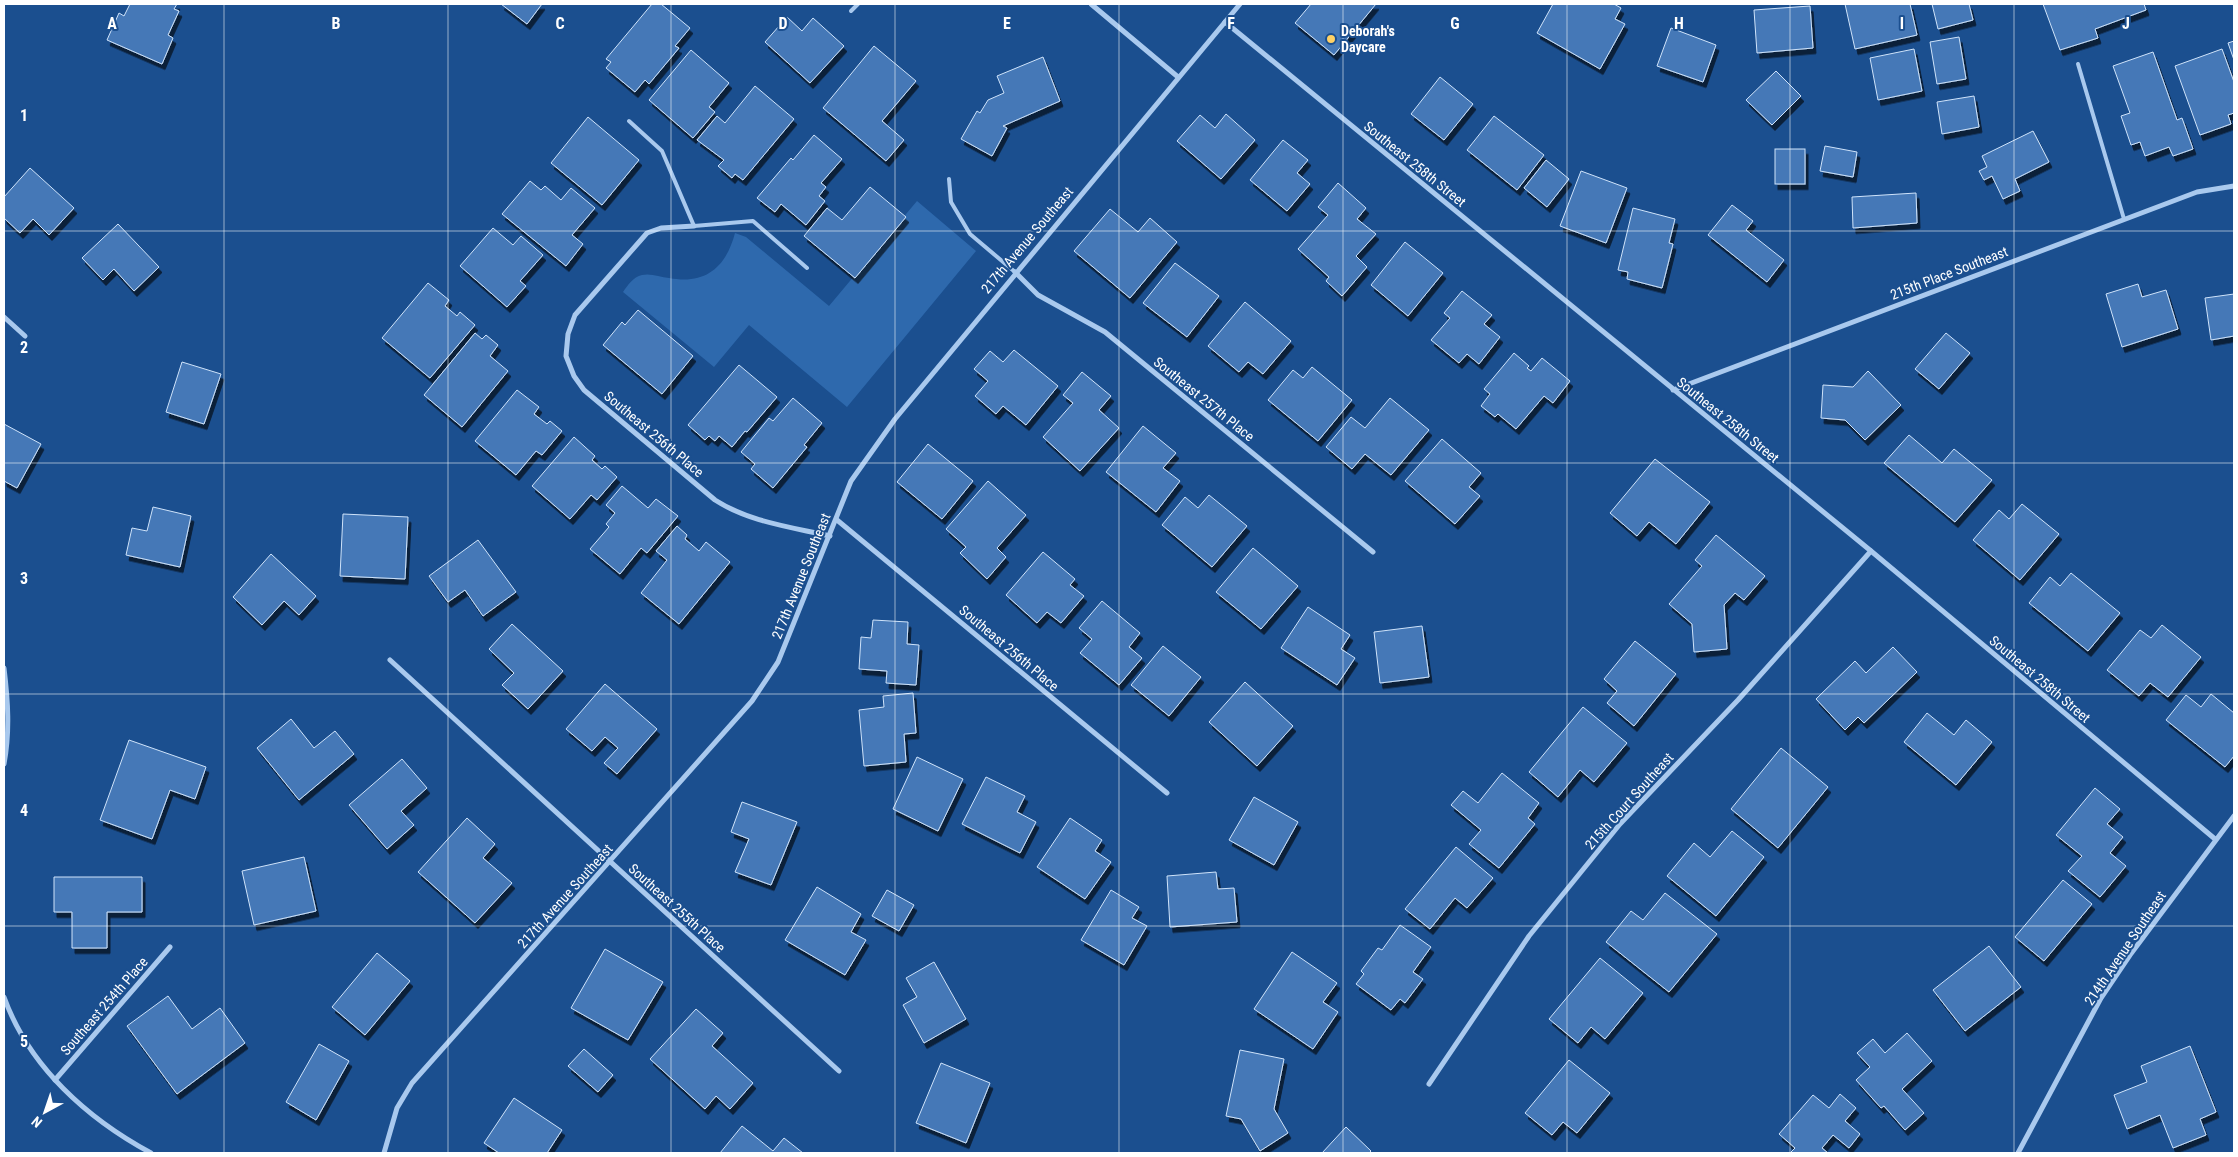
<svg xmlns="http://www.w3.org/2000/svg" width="2238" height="1157" font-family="'Roboto Condensed',sans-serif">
  <defs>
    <filter id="shadow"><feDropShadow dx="3" dy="5.5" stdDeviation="0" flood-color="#0009"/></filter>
  </defs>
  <rect width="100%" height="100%" fill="#1b4f8f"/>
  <path fill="#2e69ad" d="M917 201 976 251 847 407 749 325 714 367 623 292C628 285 633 277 642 275 651 273 660 277 669 278 706 285 726 267 735 233L746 237 829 306Z"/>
  <g fill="#4478b7" stroke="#cfe3fa" filter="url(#shadow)">
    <polygon points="130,4 177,4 174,9 179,11 168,35 173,38 162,64 107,40 119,13 124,16"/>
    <polygon points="501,4 542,4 527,24"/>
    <polygon points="652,4 661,4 690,28 675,46 679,48 649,84 645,80 635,92 606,68 611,62 606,59"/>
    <polygon points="1311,4 1376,4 1334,55 1295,23"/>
    <polygon points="1553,4 1614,4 1621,8 1615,19 1625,24 1600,69 1537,33"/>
    <polygon points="1845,4 1910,4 1917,35 1855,49"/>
    <polygon points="1932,4 1969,4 1973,20 1938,29"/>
    <polygon points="2043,4 2144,4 2146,10 2095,29 2098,38 2060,50"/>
    <polygon points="1810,6 1813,48 1757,53 1754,10"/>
    <polygon points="787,17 802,31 813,18 844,46 810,83 765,42"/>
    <polygon points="1671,28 1716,45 1703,82 1657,66"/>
    <polygon points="1959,37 1966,79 1937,84 1930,42"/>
    <polygon points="2234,41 2234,60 2228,43"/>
    <polygon points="874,46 916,81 882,121 904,140 886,161 823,108"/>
    <polygon points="1914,49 1922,91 1878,100 1870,58"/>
    <polygon points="2222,49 2234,82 2234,113 2228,115 2231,124 2200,135 2175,66"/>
    <polygon points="691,50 729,83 709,107 715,112 693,138 649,100"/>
    <polygon points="2153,52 2177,120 2182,118 2193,149 2173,156 2169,147 2145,156 2140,142 2131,145 2121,116 2130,113 2113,66"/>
    <polygon points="1043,57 1060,101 1003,126 1007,128 992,156 961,139 977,111 980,113 988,100 1004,93 997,76"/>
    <polygon points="1776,71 1801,96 1772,125 1746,100"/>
    <polygon points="1440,77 1473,104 1444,140 1411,114"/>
    <polygon points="755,86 794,119 743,180 735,174 732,178 718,166 724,160 697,140 717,116 725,123"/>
    <polygon points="1974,96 1979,127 1942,134 1937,102"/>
    <polygon points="1226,114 1255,140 1221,179 1177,141 1200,115 1215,128"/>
    <polygon points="1494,116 1544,155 1517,190 1467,150"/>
    <polygon points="588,117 639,160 602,205 551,163"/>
    <polygon points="2033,131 2049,162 2015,179 2020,191 2003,199 1992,176 1984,180 1979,171 1987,167 1982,156"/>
    <polygon points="814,135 842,159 821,183 826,187 819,196 825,201 806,225 781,204 775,212 757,198 791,158 793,160"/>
    <polygon points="1283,140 1308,160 1297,173 1310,184 1287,211 1250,180"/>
    <polygon points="1825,146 1857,152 1853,177 1820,171"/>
    <rect x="1775" y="149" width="30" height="35"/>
    <polygon points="1546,160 1569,179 1547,207 1524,188"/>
    <polygon points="30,168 74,208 49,235 33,219 20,233 4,218 4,197"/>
    <polygon points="1581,171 1627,188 1606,243 1560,226"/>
    <polygon points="530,181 541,190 545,186 561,200 571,188 595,208 572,235 583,244 566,266 502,214"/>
    <polygon points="1338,183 1366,208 1357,219 1376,234 1356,256 1367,267 1342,296 1326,281 1329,277 1298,249 1328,215 1318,207"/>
    <polygon points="870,187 906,217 855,278 804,236 827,208 842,220"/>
    <polygon points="1916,193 1917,223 1853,228 1852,197"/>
    <polygon points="1732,205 1753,221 1746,230 1784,260 1767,282 1708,235"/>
    <polygon points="1633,208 1675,219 1669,243 1673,244 1662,288 1627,279 1628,272 1618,270"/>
    <polygon points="1110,209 1138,232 1150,218 1177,242 1130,298 1074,251"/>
    <polygon points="118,224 159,267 134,291 114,269 103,280 82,258"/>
    <polygon points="493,228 513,245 521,236 543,255 520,281 526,286 507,307 460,266"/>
    <polygon points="1405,242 1443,273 1408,316 1371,285"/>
    <polygon points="1175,263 1219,296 1187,337 1143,303"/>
    <polygon points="428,283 449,300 445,306 457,316 460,312 475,325 430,378 382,338"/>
    <polygon points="2138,284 2142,297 2166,290 2178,329 2122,347 2106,294"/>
    <polygon points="1462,291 1492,315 1484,324 1500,337 1479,364 1467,354 1459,363 1431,340 1450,318 1444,313"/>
    <polygon points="2234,294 2234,336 2211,340 2205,298"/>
    <polygon points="1245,302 1291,341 1263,374 1248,362 1239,372 1208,346"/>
    <polygon points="638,310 693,356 662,394 603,345 622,322 625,325"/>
    <polygon points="475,333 482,339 486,335 498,345 490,356 508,371 462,427 424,395"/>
    <polygon points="1946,333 1970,353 1939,389 1915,369"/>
    <polygon points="1014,350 1058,386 1026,425 1003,406 996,414 975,396 988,381 974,369 990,351 1003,362"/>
    <polygon points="1514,353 1529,366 1527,368 1531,371 1542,358 1570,381 1553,403 1544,396 1516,429 1498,414 1495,417 1481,406 1490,394 1484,389"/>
    <polygon points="182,362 221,374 204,424 166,412"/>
    <polygon points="739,365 777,397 747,432 745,431 732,447 719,436 715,441 709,436 705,440 688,425"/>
    <polygon points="1312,367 1352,400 1318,441 1268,400 1293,370 1303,378"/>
    <polygon points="1868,371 1901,405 1865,440 1845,420 1821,418 1823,385 1853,387"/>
    <polygon points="1082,372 1111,396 1099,410 1119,428 1080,471 1043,437 1073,403 1063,395"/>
    <polygon points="517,390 539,407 534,414 547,424 550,421 562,431 542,455 536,451 516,475 475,441"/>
    <polygon points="793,398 822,423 804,445 807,447 773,488 751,469 755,464 741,452 769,418 773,421"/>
    <polygon points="1390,398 1429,430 1391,475 1365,454 1352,469 1326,447 1351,417 1365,428"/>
    <polygon points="4,424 41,444 17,488 4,481"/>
    <polygon points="1143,426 1176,453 1163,468 1180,481 1156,512 1106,472"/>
    <polygon points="1909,435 1942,463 1954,449 1992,480 1955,522 1884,463"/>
    <polygon points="574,437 595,456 592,460 602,469 605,466 617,477 597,500 591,495 570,519 532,486"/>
    <polygon points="1442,439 1481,473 1469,487 1480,496 1455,524 1405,481"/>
    <polygon points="928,444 973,481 942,519 897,482"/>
    <polygon points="1655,459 1710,502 1676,544 1649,522 1637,536 1610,513"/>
    <polygon points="988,481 1026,515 997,548 1006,557 987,579 960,553 966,547 946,529"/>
    <polygon points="622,486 648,508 656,499 678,516 647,553 641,548 620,574 590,549 609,527 606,524 615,513 606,505"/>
    <polygon points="1209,495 1247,526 1212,567 1162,525 1185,497 1198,508"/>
    <polygon points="2022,504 2059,534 2020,580 1973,540 1999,510 2009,519"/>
    <polygon points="153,507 191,516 180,567 126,555 132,528 147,531"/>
    <polygon points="343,514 408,517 405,579 340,576"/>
    <polygon points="677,526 687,535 685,539 699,551 706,542 730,562 679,624 641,593 667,560 656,551"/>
    <polygon points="1716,535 1765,576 1744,600 1735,593 1724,605 1727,649 1694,652 1692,624 1669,604 1702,566 1695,560"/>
    <polygon points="478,540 516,592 483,616 465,590 448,602 429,576"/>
    <polygon points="1253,548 1298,586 1261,629 1216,592"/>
    <polygon points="1043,552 1075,579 1070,585 1084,596 1061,623 1047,612 1037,623 1006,595"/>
    <polygon points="271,554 316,596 299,615 284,601 262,625 233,597"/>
    <polygon points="2071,573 2120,613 2088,651 2029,603 2050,577 2060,586"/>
    <polygon points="1102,601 1140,633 1129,647 1142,658 1119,685 1080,653 1092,639 1079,628"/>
    <polygon points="1308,607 1350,635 1341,649 1355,658 1337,685 1281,648"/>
    <polygon points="873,620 908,622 907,644 919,645 916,685 886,683 887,671 859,669 861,637 871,638"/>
    <polygon points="512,624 563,671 528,709 502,685 514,673 489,649"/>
    <polygon points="2162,625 2201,657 2168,697 2150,683 2139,696 2107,670 2140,630 2151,638"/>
    <polygon points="1422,626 1429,677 1380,683 1374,632"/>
    <polygon points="1635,641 1676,674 1634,726 1607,703 1617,691 1604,679"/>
    <polygon points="1163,646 1201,677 1169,716 1131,685"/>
    <polygon points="1893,647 1917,672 1864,723 1858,717 1845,730 1816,699 1855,661 1866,673"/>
    <polygon points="1245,682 1293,726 1257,766 1209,722"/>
    <polygon points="605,684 657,729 617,774 604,763 618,748 605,737 592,751 566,729"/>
    <polygon points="913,693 916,733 904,734 906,762 864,766 859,710 884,707 883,696"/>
    <polygon points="2211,694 2234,713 2234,756 2225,767 2166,720 2186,695 2201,707"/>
    <polygon points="1583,707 1627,743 1594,782 1580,770 1558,797 1529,772"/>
    <polygon points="1927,713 1954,735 1966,720 1992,742 1956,785 1904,742"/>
    <polygon points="291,719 314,748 335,731 354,754 299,800 257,748"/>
    <polygon points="129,740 206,767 195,799 170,790 152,839 100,820"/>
    <polygon points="1781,748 1828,787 1778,848 1731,809"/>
    <polygon points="917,757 963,779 938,831 893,809"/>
    <polygon points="402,759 427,788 401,811 414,825 387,849 349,805"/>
    <polygon points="1502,773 1539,803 1528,818 1535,824 1499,868 1469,844 1481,830 1451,805 1463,791 1478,803"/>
    <polygon points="986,777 1025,796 1017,812 1036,822 1020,853 962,824"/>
    <polygon points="2095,788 2120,809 2107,824 2123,837 2110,853 2126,866 2100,897 2068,871 2082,856 2056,835"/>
    <polygon points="1254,797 1298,822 1274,865 1229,840"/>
    <polygon points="742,802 797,822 771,885 735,872 749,839 731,832"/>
    <polygon points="467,818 495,844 483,858 512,883 475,923 418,872"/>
    <polygon points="1070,818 1102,840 1095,851 1111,862 1085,899 1037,867"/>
    <polygon points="1732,831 1764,857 1716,916 1667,876 1694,843 1710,857"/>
    <polygon points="1456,847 1493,878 1467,908 1455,898 1430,929 1405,909"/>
    <polygon points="304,857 316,911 254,925 242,871"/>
    <polygon points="1216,872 1218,889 1234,888 1237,922 1170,927 1167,876"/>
    <polygon points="54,877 142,877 142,912 107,912 107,948 72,948 72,912 54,912"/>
    <polygon points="2063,880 2092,904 2044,961 2015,937"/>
    <polygon points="817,887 861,914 851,932 866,940 845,975 785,940"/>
    <polygon points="887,890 914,905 899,931 872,916"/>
    <polygon points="1111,890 1139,907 1132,918 1147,926 1124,965 1081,940"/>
    <polygon points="1665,893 1717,934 1669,992 1606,942 1631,911 1643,920"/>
    <polygon points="1400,925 1431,947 1413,972 1423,979 1405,1003 1400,999 1391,1010 1356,984 1364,974 1361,971 1378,948 1382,950"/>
    <polygon points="1989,946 2021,987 1965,1031 1933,990"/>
    <polygon points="605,949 663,982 628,1040 571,1008"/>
    <polygon points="1292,952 1337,983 1323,1002 1338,1012 1313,1049 1254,1009"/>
    <polygon points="377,953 410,981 365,1035 332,1007"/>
    <polygon points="1600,958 1643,993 1605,1039 1591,1027 1578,1043 1549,1019"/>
    <polygon points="934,962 966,1019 924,1043 903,1005 917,997 906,978"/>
    <polygon points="168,996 192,1029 220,1008 245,1043 177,1094 127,1026"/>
    <polygon points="696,1009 723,1033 712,1046 753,1083 730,1109 716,1096 705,1109 650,1059"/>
    <polygon points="1907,1033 1932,1061 1902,1089 1924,1113 1905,1130 1884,1106 1881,1108 1856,1080 1870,1067 1857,1053 1873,1039 1885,1053"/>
    <polygon points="319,1044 349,1061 316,1120 286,1102"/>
    <polygon points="2190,1046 2216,1112 2200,1119 2206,1135 2173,1148 2160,1115 2127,1129 2114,1095 2147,1082 2141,1066"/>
    <polygon points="584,1049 613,1075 598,1092 568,1066"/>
    <polygon points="1240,1050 1284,1059 1274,1109 1288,1133 1260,1151 1241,1119 1226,1116"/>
    <polygon points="1569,1060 1610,1093 1577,1133 1563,1122 1552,1135 1525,1113"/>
    <polygon points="941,1063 990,1083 966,1143 916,1123"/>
    <polygon points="1840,1094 1856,1108 1845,1121 1860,1134 1849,1148 1833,1135 1822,1148 1828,1153 1790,1153 1795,1148 1779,1134 1813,1095 1829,1108"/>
    <polygon points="514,1098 562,1130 547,1153 499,1153 484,1143"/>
    <polygon points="742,1126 773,1151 784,1138 803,1153 720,1153"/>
    <polygon points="1346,1127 1371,1151 1369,1153 1322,1153"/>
  </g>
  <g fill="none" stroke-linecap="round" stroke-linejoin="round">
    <g stroke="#a9c9ee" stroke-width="4">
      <polyline points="851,11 858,4"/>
      <polyline points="2078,64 2124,219"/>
      <polyline points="629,121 662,151 694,226 753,221 807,268"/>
      <polyline points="949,179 951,202 970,234 1015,272"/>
    </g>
    <g stroke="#a9c9ee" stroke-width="5">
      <polyline points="1091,4 1178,77"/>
      <polyline points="1225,22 1871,551 2215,839"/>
      <path d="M694 226 661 228 647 233 575 315 568 334 566 356 574 376 584 390 715 500C749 522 791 527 830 536"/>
      <polyline points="1015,272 1038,295 1105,332 1373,552"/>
      <polyline points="4,317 25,336"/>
      <polyline points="1673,390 2197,192 2234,186"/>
      <polyline points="837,520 1167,793"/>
      <polyline points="390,660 839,1071"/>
      <path d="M4 668C8 701 10 731 4 764"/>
      <path d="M4 997C29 1067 88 1119 151 1153"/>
      <polyline points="55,1080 170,947"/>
      <polyline points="1429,1084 1529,936 1620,824 1738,700 1871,551"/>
      <polyline points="384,1153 397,1108 412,1083 752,701 778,662 851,481 895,419 1240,4"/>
      <polyline points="2018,1153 2101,998 2130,955 2234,816"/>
    </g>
  </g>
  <path fill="none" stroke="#fff" stroke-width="1" stroke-opacity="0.55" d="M224 4V1153M448 4V1153M671 4V1153M895 4V1153M1119 4V1153M1343 4V1153M1567 4V1153M1790 4V1153M2014 4V1153M4 231H2234M4 463H2234M4 694H2234M4 926H2234"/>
  <circle fill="#ffd166" stroke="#1b4f8f" stroke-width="2" cx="1331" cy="39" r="5"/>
  <g text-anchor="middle" stroke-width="4" stroke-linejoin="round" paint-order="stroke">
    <g font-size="14" font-weight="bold" fill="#fff" stroke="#1b4f8f" text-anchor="start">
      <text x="1341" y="36">Deborah's<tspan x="1341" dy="16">Daycare</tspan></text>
    </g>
    <g font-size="14" fill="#fff" stroke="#1b4f8f">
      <text transform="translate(1415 164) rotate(39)" y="5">Southeast 258th Street</text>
      <text transform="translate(1027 240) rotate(-50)" y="5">217th Avenue Southeast</text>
      <text transform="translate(1949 273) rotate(-21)" y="5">215th Place Southeast</text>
      <text transform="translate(1204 399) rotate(39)" y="5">Southeast 257th Place</text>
      <text transform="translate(1728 420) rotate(39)" y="5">Southeast 258th Street</text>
      <text transform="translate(654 434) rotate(40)" y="5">Southeast 256th Place</text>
      <text transform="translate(801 576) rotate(-68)" y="5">217th Avenue Southeast</text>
      <text transform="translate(1009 648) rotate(40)" y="5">Southeast 256th Place</text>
      <text transform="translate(2040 679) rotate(40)" y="5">Southeast 258th Street</text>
      <text transform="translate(1629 801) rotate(-48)" y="5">215th Court Southeast</text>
      <text transform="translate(565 896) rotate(-48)" y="5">217th Avenue Southeast</text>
      <text transform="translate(677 908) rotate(42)" y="5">Southeast 255th Place</text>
      <text transform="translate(2125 948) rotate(-56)" y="5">214th Avenue Southeast</text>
      <text transform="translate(104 1006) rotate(-49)" y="5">Southeast 254th Place</text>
    </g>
  </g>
  <g font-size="16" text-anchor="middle" font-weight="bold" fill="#fff" stroke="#1b4f8f" stroke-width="4" stroke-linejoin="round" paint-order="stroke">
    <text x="112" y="29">A</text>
    <text x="336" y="29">B</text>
    <text x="560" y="29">C</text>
    <text x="783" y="29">D</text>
    <text x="1007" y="29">E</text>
    <text x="1231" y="29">F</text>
    <text x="1455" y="29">G</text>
    <text x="1679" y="29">H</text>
    <text x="1902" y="29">I</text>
    <text x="2126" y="29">J</text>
    <text x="24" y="121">1</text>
    <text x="24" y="353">2</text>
    <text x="24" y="584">3</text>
    <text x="24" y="816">4</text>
    <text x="24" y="1047">5</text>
  </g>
  <rect width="2238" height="1157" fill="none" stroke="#ffffff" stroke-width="10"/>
  <g transform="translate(45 1112) rotate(220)" stroke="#1b4f8f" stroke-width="4" paint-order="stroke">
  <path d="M0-4L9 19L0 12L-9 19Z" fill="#ffffff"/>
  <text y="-8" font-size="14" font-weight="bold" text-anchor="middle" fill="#ffffff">N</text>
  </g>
</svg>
